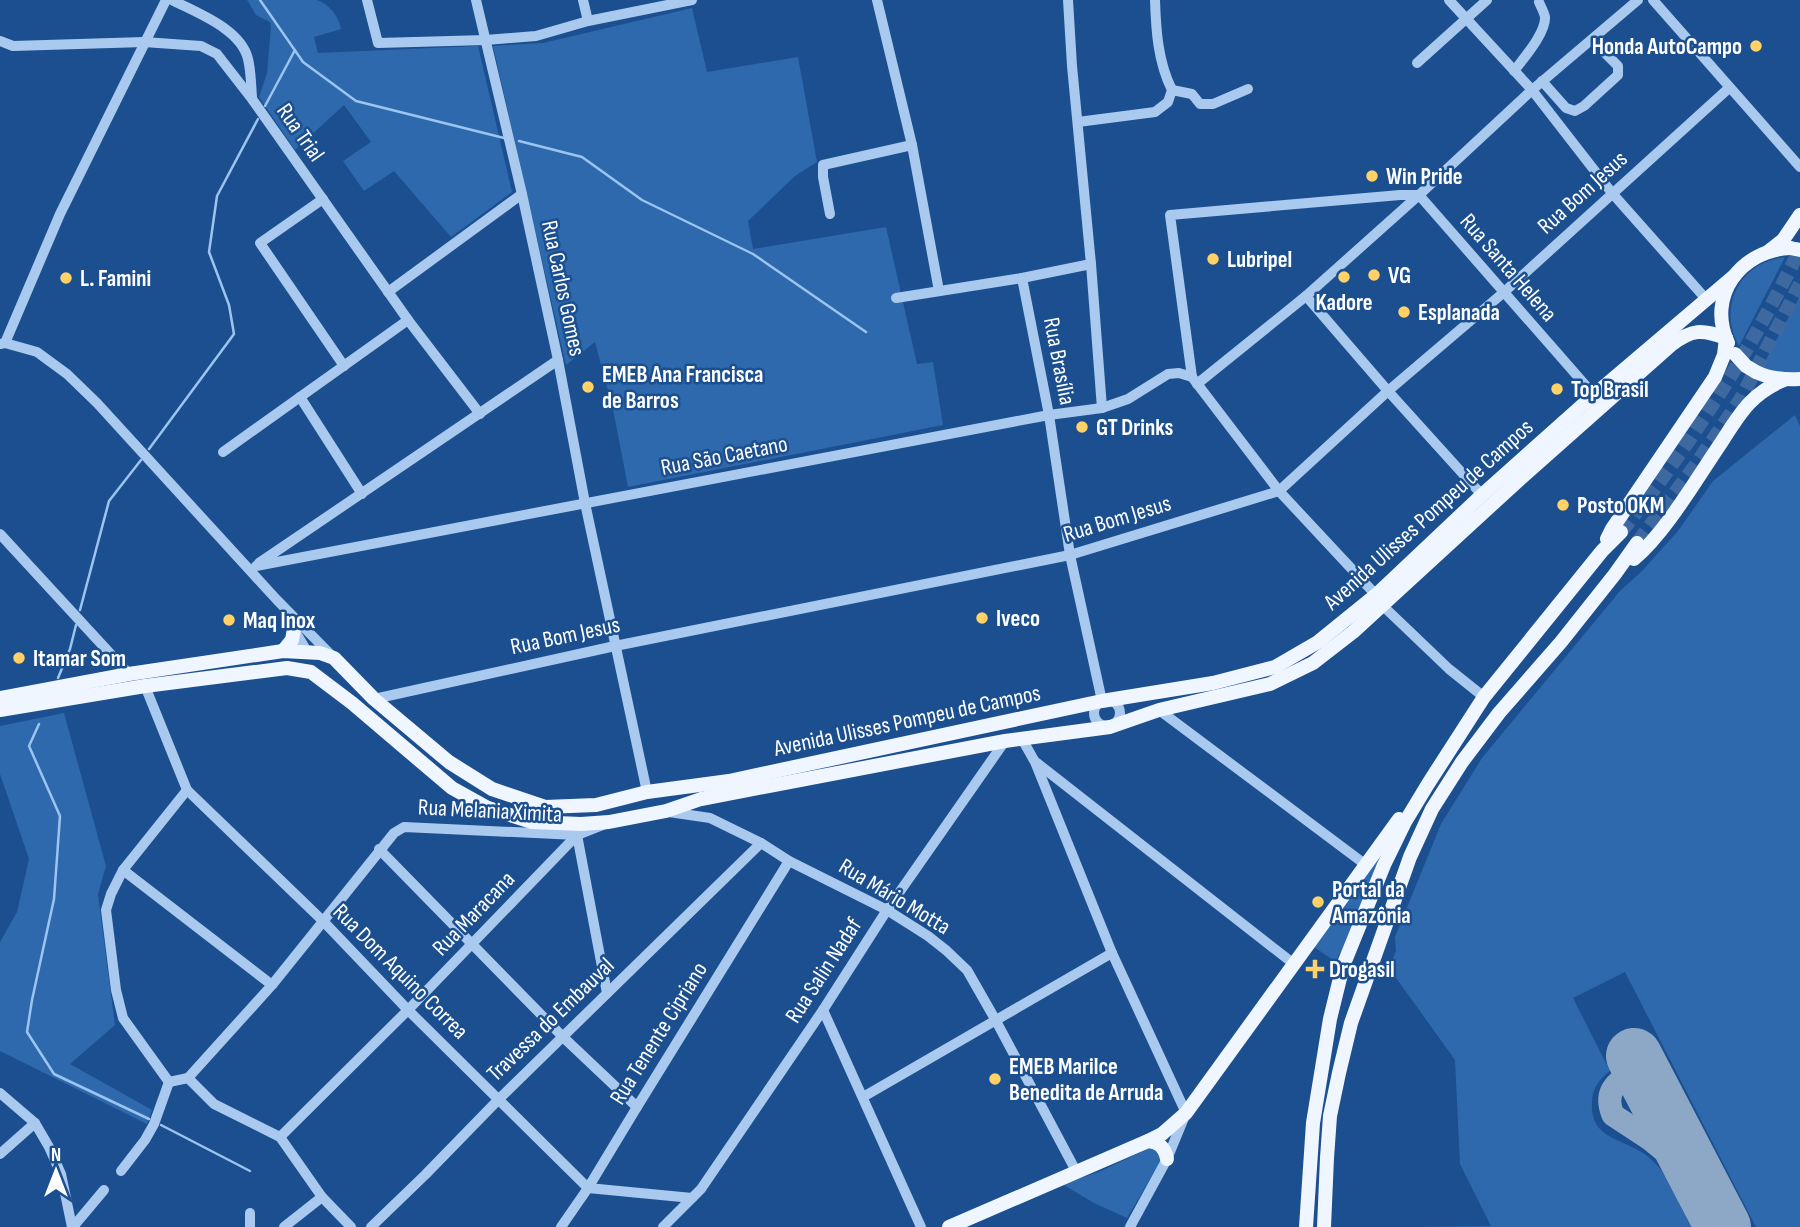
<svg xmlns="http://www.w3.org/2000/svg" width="1800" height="1227" font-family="'Sofia Sans Condensed',sans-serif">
  <rect width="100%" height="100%" fill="#1b4f8f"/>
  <g fill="#2e69ad">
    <path d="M247 0H317C330 5 338 15 341 29L314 37 318 53 478 46 512 192 451 237 394 171 364 191 343 161 371 142 344 105 295 150 259 97 267 73 271 26 270 22 256 15Z"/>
    <polygon points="692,8 707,72 798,57 817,162 795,176 748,221 753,249 886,227 917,364 933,362 943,425 628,487 613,409 595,342 566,365 493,46 543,43"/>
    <path d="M1785 257 1739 346C1717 306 1740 262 1785 257Z"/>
    <path d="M1800 296V373C1787 374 1774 372 1762 367Z"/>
    <path d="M1795 415 1800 426V1227H1756L1625 972 1573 998 1610 1071C1600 1078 1592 1089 1592 1102 1590 1135 1614 1137 1636 1149 1645 1153 1654 1161 1661 1170 1672 1184 1682 1210 1691 1227H1414L1491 1226 1460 1164 1455 1060 1389 968 1396 951 1395 937 1441 824 1482 758 1620 591 1642 571 1678 531 1713 481Z"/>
    <polygon points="64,713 106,866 98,894 115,1025 70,1064 152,1110 147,1124 0,1051 0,942 17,912 29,859 0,774 0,726"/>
    <polygon points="1381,856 1341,953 1339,954 1336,962 1311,945 1375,858"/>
    <polygon points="1149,1148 1154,1149 1159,1154 1160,1162 1127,1218 1094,1203 1062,1184 1099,1172"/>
  </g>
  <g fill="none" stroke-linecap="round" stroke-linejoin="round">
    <g stroke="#9cc4f0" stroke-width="2.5">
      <polyline points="260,0 303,62 356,101 504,138"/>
      <polyline points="265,106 295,50"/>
      <polyline points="519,141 582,157 642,200 753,254 866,332"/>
      <polyline points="149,449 234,334 229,305 209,252 217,196 258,119"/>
      <polyline points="80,610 109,501 141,460"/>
      <polyline points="58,678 70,649 76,625"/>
      <polyline points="39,724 29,746 60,816 54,899 32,1000 27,1032 54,1074 149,1119"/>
      <polyline points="161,1125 250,1171"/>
    </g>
    <path stroke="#8da7c7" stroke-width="23" d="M1641 1069C1620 1080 1602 1088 1613 1115L1651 1140 1672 1157 1704 1190"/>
    <polyline stroke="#8da7c7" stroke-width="56" points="1634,1056 1723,1227"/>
    <g stroke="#3d69a0" stroke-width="14" stroke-dasharray="14 7" stroke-linecap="butt">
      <path d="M1621 532C1691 445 1751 350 1800 249"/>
      <polyline points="1637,543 1692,470 1740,400 1800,284"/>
    </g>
    <g stroke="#a9c9ee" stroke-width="10">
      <path d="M172 0C197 13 241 29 248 59 251 71 251 85 252 97"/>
      <polyline points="367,0 378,43 486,40 536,36 588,21 692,0"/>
      <polyline points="476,0 522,194 558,360 585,503 647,792"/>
      <polyline points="583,0 588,21"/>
      <polyline points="877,0 912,145 939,291"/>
      <polyline points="1068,0 1072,66 1091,264 1102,408"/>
      <polyline points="1449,0 1532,90 1612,193 1706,299"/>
      <polyline points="1653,0 1800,167"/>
      <polyline points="0,41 13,46 144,42 201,46 217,54 252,99 408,320 480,414"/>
      <polyline points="1417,63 1487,0"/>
      <path d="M1514 71C1523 59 1546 33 1545 17 1544 12 1541 7 1539 2"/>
      <polyline points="1542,81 1566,108 1575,111 1584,106 1618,75 1618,66 1603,51"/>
      <polyline points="1172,90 1192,94 1200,104 1213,104 1248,89"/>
      <path d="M1078 122 1155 112 1168 102 1172 90C1158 62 1156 31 1155 0"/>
      <polyline points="323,199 260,243 344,366"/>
      <polyline points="830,214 823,177 823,165 912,145"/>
      <polyline points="1022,278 1049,415 1070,555 1102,701"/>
      <polyline points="388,292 522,194"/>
      <polyline points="1306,296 1388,391 1482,495"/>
      <polyline points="896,298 1022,278 1091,264"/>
      <polyline points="5,343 60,214 166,0"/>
      <polyline points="0,344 5,343 37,352 67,374 97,403 277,600 332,656"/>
      <polyline points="1192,377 1170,215 1400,195 1419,195 1594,395"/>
      <polyline points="1197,384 1306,296 1419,195 1532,90 1638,0"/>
      <polyline points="300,397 362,494"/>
      <polyline points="223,452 408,320"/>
      <polyline points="0,534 129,674"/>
      <polyline points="259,563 558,360"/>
      <polyline points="256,566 1049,415 1102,408 1128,399 1168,374 1179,373 1192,377 1279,491 1376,595"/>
      <polyline points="1382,605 1449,669 1484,697"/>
      <polyline points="292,626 308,653"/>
      <polyline points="145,686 187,790 323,921 408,1010 588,1188 692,1198"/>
      <polyline points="374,699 615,646 1070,555 1279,491 1388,391 1503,293 1729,88"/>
      <circle cx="1107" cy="713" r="13"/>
      <polyline points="1159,710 1366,865"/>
      <polyline points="1022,739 1035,762 1112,953 1186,1113 1167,1159 1130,1227"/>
      <polyline points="1037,763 1294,964"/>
      <polyline points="187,790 123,870 111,894 106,910 116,990 123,1018 169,1082 188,1078"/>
      <polyline points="669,812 710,818 761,843 789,861 887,910 928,936 947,951 967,970 995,1019 1076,1171"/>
      <polyline points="577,835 607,993"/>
      <polyline points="379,849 563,1037 637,1107"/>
      <polyline points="123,870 272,985"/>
      <polyline points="823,1010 921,1227"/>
      <polyline points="188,1078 272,985 394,833 404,827 577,835 605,824"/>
      <polyline points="188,1078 214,1104 280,1137 322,1197 351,1227"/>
      <polyline points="0,1093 35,1123 49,1147 61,1174 72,1227"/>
      <polyline points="863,1097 1112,953"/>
      <polyline points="280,1137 408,1010 577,835"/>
      <polyline points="0,1154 35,1123"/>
      <polyline points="121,1171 145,1140 154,1124 169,1082"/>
      <polyline points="73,1227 104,1190"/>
      <polyline points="250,1227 250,1213"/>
      <polyline points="284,1227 322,1197"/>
      <polyline points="371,1227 425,1175 499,1099 761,843"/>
      <polyline points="561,1227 588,1188 637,1107 789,861"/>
      <polyline points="663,1227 701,1189 823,1010 887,910 1005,741"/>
    </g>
    <g stroke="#f0f6ff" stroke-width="14">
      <polyline points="1769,251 1783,240 1800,215"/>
      <path d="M1728 343C1706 296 1741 250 1790 248"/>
      <path d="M1756 372C1771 379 1784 380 1800 379"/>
      <polyline points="1607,539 1612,529 1715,377 1724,355 1726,338"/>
      <path d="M1634 559C1666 532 1697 478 1721 443 1739 415 1751 393 1784 380"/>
      <polyline points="283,651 292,640 294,629"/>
      <polyline points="0,698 129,674 283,651 320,653 334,658 374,699 449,762 492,789 545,807 596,805 647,792 729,781 1102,701 1213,683 1275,667 1318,642 1376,595 1482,495 1594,395 1734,276"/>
      <path d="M0 710 145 686 287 668 311 672 352 703 452 788 488 808 532 822 581 824 609 822 666 811 701 799 1005 741 1110 727 1159 710 1270 684 1313 663 1353 632 1521 478 1671 345C1692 329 1702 329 1726 338"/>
      <path d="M1148 1141C1159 1142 1165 1148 1167 1159"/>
      <polyline points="949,1227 1148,1141 1162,1134 1186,1113 1399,819"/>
      <polyline points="1306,1227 1313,1123 1330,1019 1343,966 1384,865 1405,822 1428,784 1484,697 1602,551 1621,532"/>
      <polyline points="1324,1227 1327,1158 1330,1116 1339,1073 1351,1023 1410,857 1432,809 1462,762 1499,713 1561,642 1615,574 1637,543"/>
    </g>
    <g stroke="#f0f6ff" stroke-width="14">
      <polyline points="1790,248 1800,250"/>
      <polyline points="1735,354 1746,366 1756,372"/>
    </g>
  </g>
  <g fill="#ffd166" stroke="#1b4f8f" stroke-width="2.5">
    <circle cx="1756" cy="46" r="7"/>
    <circle cx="1372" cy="176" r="7"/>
    <circle cx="1213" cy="259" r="7"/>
    <circle cx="1374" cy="275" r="7"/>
    <circle cx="1344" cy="277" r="7"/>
    <circle cx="66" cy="278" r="7"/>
    <circle cx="1404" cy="312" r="7"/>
    <circle cx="588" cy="387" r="7"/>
    <circle cx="1557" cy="389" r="7"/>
    <circle cx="1082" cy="427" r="7"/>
    <circle cx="1563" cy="505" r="7"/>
    <circle cx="982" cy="618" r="7"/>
    <circle cx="229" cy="620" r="7"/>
    <circle cx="19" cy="658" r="7"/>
    <circle cx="1318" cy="902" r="7"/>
    <path d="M1311.5 958.5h7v7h7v7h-7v7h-7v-7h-7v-7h7z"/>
    <circle cx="995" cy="1079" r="7"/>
  </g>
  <g text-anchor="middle" stroke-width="5" stroke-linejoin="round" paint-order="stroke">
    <g font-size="23" font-weight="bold" fill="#fff" stroke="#1b4f8f" text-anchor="start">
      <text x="1742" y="54" text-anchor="end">Honda AutoCampo</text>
      <text x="1386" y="184">Win Pride</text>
      <text x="1227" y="267">Lubripel</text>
      <text x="1388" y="283">VG</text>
      <text x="80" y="286">L. Famini</text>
      <text x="1344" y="310" text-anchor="middle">Kadore</text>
      <text x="1418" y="320">Esplanada</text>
      <text x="602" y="382">EMEB Ana Francisca<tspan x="602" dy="26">de Barros</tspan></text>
      <text x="1571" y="397">Top Brasil</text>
      <text x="1096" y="435">GT Drinks</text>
      <text x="1577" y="513">Posto 0KM</text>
      <text x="996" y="626">Iveco</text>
      <text x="243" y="628">Maq Inox</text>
      <text x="33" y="666">Itamar Som</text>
      <text x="1332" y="897">Portal da<tspan x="1332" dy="26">Amazônia</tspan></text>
      <text x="1329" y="977">Drogasil</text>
      <text x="1009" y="1074">EMEB Marilce<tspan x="1009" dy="26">Benedita de Arruda</tspan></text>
    </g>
    <g font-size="23" fill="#fff" stroke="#1b4f8f">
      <text transform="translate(301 132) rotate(55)" y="8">Rua Trial</text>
      <text transform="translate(1582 192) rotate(-42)" y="8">Rua Bom Jesus</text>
      <text transform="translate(1509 267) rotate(49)" y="8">Rua Santa Helena</text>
      <text transform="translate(564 288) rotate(78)" y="8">Rua Carlos Gomes</text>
      <text transform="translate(1060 361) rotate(79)" y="8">Rua Brasília</text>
      <text transform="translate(724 455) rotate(-11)" y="8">Rua São Caetano</text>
      <text transform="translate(1428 514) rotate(-42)" y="8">Avenida Ulisses Pompeu de Campos</text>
      <text transform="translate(1117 518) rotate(-17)" y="8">Rua Bom Jesus</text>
      <text transform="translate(565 635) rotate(-12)" y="8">Rua Bom Jesus</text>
      <text transform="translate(907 720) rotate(-12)" y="8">Avenida Ulisses Pompeu de Campos</text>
      <text transform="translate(490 810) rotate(3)" y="8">Rua Melania Ximita</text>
      <text transform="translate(895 896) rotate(31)" y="8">Rua Mário Motta</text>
      <text transform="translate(473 913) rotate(-46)" y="8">Rua Maracana</text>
      <text transform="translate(823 970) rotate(-57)" y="8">Rua Salin Nadaf</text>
      <text transform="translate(401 971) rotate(45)" y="8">Rua Dom Aquino Correa</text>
      <text transform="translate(550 1019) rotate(-44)" y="8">Travessa do Embauval</text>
      <text transform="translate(658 1033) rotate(-58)" y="8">Rua Tenente Cipriano</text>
    </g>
  </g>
  <g transform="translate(56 1171)" stroke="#1b4f8f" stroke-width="5" paint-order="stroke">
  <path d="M0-5L12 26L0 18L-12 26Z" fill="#ffffff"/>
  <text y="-10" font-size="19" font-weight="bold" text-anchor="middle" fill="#ffffff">N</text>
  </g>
</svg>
